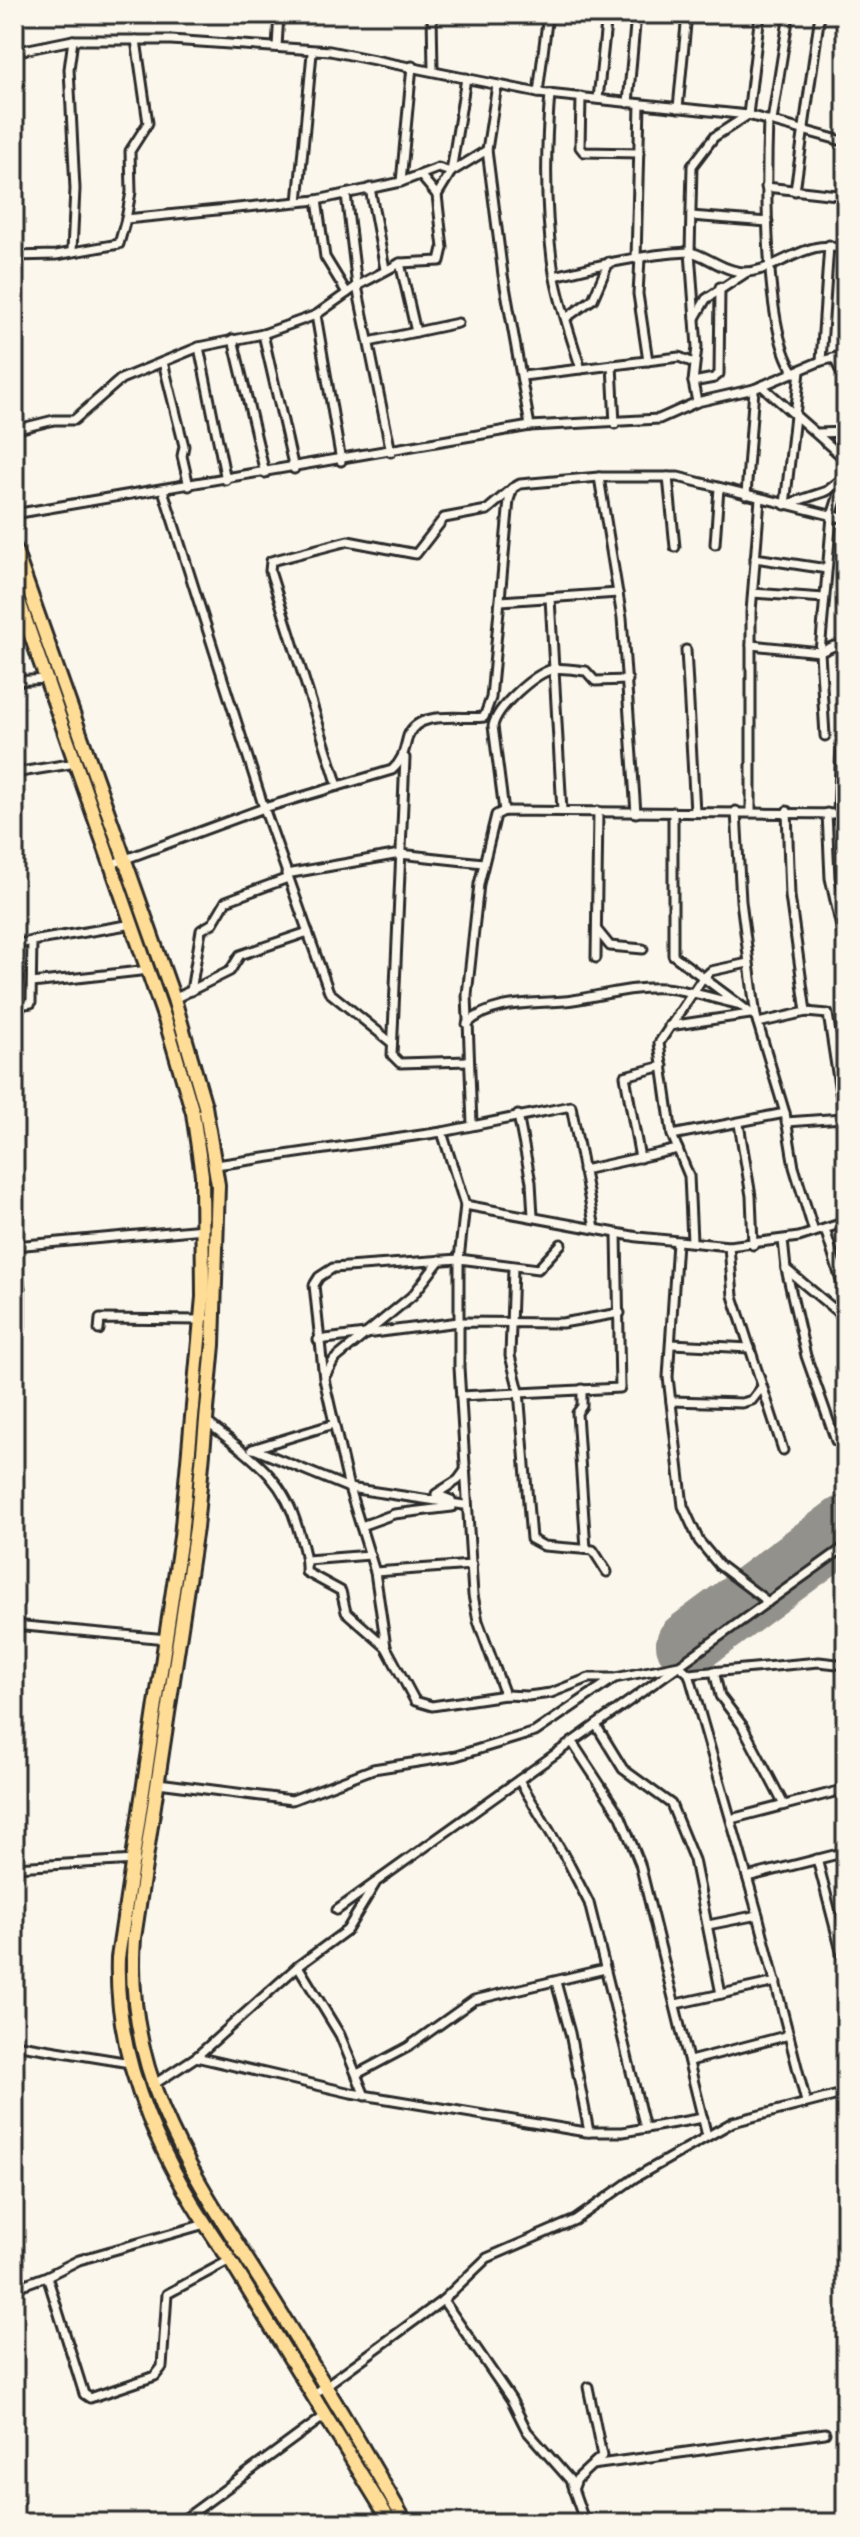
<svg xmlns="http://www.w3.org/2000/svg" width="860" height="2537" font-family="Caveat,sans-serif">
  <rect width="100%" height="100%" fill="#fbf7ec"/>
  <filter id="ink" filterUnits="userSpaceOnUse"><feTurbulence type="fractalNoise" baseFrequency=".0125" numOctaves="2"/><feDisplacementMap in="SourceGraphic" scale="16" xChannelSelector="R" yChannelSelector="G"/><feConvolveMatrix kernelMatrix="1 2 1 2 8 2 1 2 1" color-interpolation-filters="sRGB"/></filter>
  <g filter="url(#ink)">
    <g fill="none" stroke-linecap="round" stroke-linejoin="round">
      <polyline stroke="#93918c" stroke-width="64" points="688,1644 846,1527"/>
      <g stroke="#2b2b2b" stroke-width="13">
        <g id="minor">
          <polyline points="432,14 433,70"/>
          <polyline points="277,47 279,14"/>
          <polyline points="14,52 73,40 171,40 330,51 538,93 748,115 846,142"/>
          <polyline points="497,85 487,150 503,275 530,426"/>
          <polyline points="538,93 548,14"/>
          <path d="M550 94C545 153 545 215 554 273 560 306 571 337 581 369"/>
          <polyline points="581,97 580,147 584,152 639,153"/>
          <polyline points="598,99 607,14"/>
          <polyline points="628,103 636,14"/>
          <polyline points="678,108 687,14"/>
          <path d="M768 120C766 175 763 333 795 373"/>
          <polyline points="772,121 789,14"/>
          <polyline points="451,172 487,150"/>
          <polyline points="401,182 412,66"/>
          <polyline points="766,187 846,196"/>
          <polyline points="370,188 385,269"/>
          <polyline points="795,191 820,14"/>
          <polyline points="346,194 357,286 391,452"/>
          <polyline points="437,195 451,172 466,78"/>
          <polyline points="317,200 325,257 347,293"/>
          <polyline points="298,202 312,53"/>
          <polyline points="691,216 768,222"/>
          <polyline points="126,219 131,192 130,151 148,123 136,40"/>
          <polyline points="72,251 75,189 69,69 73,40"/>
          <polyline points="14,256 56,255 119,244 126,219 317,200 401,182 438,168 451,172"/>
          <polyline points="640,258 638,294 648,361"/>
          <polyline points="636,259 640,104"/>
          <polyline points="400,263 416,332"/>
          <path d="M555 276C598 265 644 254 689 252 702 252 724 273 747 272 783 269 810 234 846 251"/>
          <polyline points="316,315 341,461"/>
          <polyline points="566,318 593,299 609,262"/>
          <polyline points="695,318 706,299 747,272"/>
          <polyline points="263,334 294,469"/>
          <polyline points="233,339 265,473"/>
          <polyline points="369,342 458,323"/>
          <polyline points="199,347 226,480"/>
          <polyline points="834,358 846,382"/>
          <polyline points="821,361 829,245"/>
          <polyline points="163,362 184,446 182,456 189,486"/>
          <polyline points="612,365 615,424"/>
          <polyline points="800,371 785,505 827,491 842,479"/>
          <polyline points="523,376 679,357 694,363"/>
          <polyline points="693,382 714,378 719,374 720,287"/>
          <polyline points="762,386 846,460"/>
          <polyline points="697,402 693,382 697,347 690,252 692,166 714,137 748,115 760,14"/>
          <polyline points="14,430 54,420 74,420 121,379 199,347 263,334 316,315 357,286 400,263 440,261 443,248 437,195 421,176"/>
          <polyline points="818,433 846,432"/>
          <polyline points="846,472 832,516 820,652 834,646 846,646"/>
          <polyline points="599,477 622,618 636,813"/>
          <polyline points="668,477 675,547"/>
          <polyline points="163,490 264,808 329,992 392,1043"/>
          <polyline points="746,495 754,389"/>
          <polyline points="14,514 530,426 659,419 697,402 754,389 821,361 846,355"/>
          <polyline points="715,544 719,488"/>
          <polyline points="755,558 827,569"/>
          <polyline points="753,593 824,598"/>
          <polyline points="550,598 562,811"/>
          <polyline points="501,601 618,593"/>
          <polyline points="751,645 820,652 825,736"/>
          <polyline points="686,650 695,812"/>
          <polyline points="14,681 47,679"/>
          <polyline points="405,758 392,1055 400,1063 468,1061"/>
          <polyline points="14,773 76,763"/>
          <polyline points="338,786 270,571 271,561 348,541 416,554 444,518 487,510 513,488"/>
          <path d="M504 811 493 726C497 707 534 674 553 669 562 667 576 670 586 671L595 681 628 680"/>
          <polyline points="736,811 741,901 756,1017 785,1113 794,1167 814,1232"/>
          <polyline points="751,811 751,612 760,499"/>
          <polyline points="787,811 790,896 806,1012"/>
          <polyline points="673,812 673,955 756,1017"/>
          <polyline points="827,813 830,878 846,950"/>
          <polyline points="838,813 841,744"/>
          <path d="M112 864 264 808 392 770C404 759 404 750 408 736 418 709 462 720 484 717L491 698 509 500 513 488 520 484 599 477H678L846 519"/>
          <polyline points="286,874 400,854 483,863"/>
          <polyline points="597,930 610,946 643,949"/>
          <polyline points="14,945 32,941"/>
          <polyline points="596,958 598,811"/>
          <polyline points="32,983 149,970"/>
          <polyline points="191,991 201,930 213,923 226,901 288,878"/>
          <polyline points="174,999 230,971 240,955 308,932"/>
          <polyline points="14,1006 31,1003 32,941 133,924"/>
          <polyline points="758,1023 806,1012 828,1014 846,1131"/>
          <path d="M467 1024C494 998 539 1005 573 1000 604 995 633 986 665 988 689 990 714 999 737 1004"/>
          <polyline points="669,1026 750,1014"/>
          <polyline points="518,1115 531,1182 533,1216"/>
          <polyline points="786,1122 843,1118"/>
          <polyline points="472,1124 467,995 479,884 496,815 504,811 846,814"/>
          <polyline points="739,1124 751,1196 753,1245"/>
          <polyline points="442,1132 465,1205 459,1259 459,1367 473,1595 478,1621 505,1695"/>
          <polyline points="672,1135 785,1113"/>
          <polyline points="640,1158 625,1076 663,1066"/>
          <polyline points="216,1165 442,1132 571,1106 595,1228"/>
          <polyline points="583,1170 678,1149"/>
          <polyline points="465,1205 638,1237 729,1246 799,1237 846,1222"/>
          <polyline points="825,1229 846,1297"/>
          <polyline points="783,1240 786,1269 846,1319"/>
          <polyline points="692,1241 689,1176 672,1135 659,1043 702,979 711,971 748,963"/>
          <polyline points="677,1242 668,1377 683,1506 699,1541 719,1565 768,1602"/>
          <polyline points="14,1246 204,1229"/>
          <polyline points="14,1246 20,1289 20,1327"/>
          <polyline points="729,1246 733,1296 783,1450"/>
          <polyline points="513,1267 510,1356 519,1391 531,1539 544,1546 593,1550 607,1572"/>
          <polyline points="786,1269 806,1356 836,1441"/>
          <polyline points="99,1330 100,1319 202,1320"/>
          <polyline points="318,1340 459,1322 562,1323 620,1313"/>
          <polyline points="672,1344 750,1348"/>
          <polyline points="325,1376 334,1360 413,1295 440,1260"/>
          <polyline points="582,1389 582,1406 577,1413 586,1549"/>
          <polyline points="461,1396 620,1388 617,1234"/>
          <polyline points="671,1401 742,1403 752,1400 762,1387"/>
          <path d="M207 1422C249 1456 283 1475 298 1529 302 1543 307 1557 306 1572L341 1591 346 1612 386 1647 415 1701 432 1706 505 1695 528 1696 551 1693 589 1678H615L679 1665 689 1674 819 1662 846 1665"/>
          <polyline points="252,1449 334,1424"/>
          <polyline points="254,1449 349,1488 464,1505"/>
          <polyline points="451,1500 436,1494 458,1480 466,1469"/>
          <polyline points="361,1526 394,1514 452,1507"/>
          <polyline points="307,1560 370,1555"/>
          <polyline points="375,1572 472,1565"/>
          <polyline points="14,1625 167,1639"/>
          <polyline points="386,1647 375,1572 349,1488 324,1379 314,1285 319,1277 333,1268 459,1259 538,1269 561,1244"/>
          <polyline points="714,1671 720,1696 742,1725 784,1805"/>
          <polyline points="689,1674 758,1915 806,2102"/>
          <polyline points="596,1725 623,1769 671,1804 694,1860 721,1994"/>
          <polyline points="572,1742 621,1817 640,1864 707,2136"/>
          <polyline points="519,1780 568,1862 589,1903 645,2128"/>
          <polyline points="158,1783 292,1800 373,1769 456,1756 535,1732 613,1679"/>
          <polyline points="731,1819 846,1789"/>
          <polyline points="817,1859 846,1970"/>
          <polyline points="14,1867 136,1860"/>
          <polyline points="747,1877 846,1852"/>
          <polyline points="337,1910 846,1546"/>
          <polyline points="708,1925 758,1915"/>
          <polyline points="298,1966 340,2035 365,2096"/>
          <polyline points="556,1982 570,2033 589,2132"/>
          <polyline points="676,2004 776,1982"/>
          <polyline points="14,2044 130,2063"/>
          <polyline points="196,2057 351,2093 586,2132 623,2132 703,2118"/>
          <polyline points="690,2061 789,2035"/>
          <polyline points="359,2073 408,2047 474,2000 605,1969"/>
          <polyline points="153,2085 196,2057 298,1966 347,1930 375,1884"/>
          <polyline points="205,2224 79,2260 47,2276 84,2394 90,2398 155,2376 162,2367 167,2294 230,2260"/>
          <polyline points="14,2288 47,2276"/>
          <polyline points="443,2300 511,2399 527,2431 570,2480 585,2523"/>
          <polyline points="588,2387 602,2456 594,2463"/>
          <polyline points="313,2395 443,2300 487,2258 575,2220 636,2177 733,2122 846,2093"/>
          <polyline points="573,2490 577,2479 592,2465 825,2433"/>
          <polyline points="179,2523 326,2415"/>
        </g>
      </g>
      <g stroke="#2b2b2b" stroke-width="18">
        <g id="trunk">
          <path d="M14 547 174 999 205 1106 218 1185 213 1345 196 1528 134 1938C123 2083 199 2182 272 2299 318 2373 363 2447 406 2523"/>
          <path d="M14 587 167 1025 193 1113 202 1175 203 1297 181 1537 118 1958C114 2069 167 2172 230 2260L391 2523"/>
        </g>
      </g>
      <use href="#minor" stroke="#fbf7ec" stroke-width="7"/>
      <use href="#trunk" stroke="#ffdd96" stroke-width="12"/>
    </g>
  </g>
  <rect width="860" height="2537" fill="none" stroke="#fbf7ec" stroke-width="48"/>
  <rect x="24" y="24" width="812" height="2489" fill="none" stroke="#2b2b2b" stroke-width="3" filter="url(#ink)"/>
</svg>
